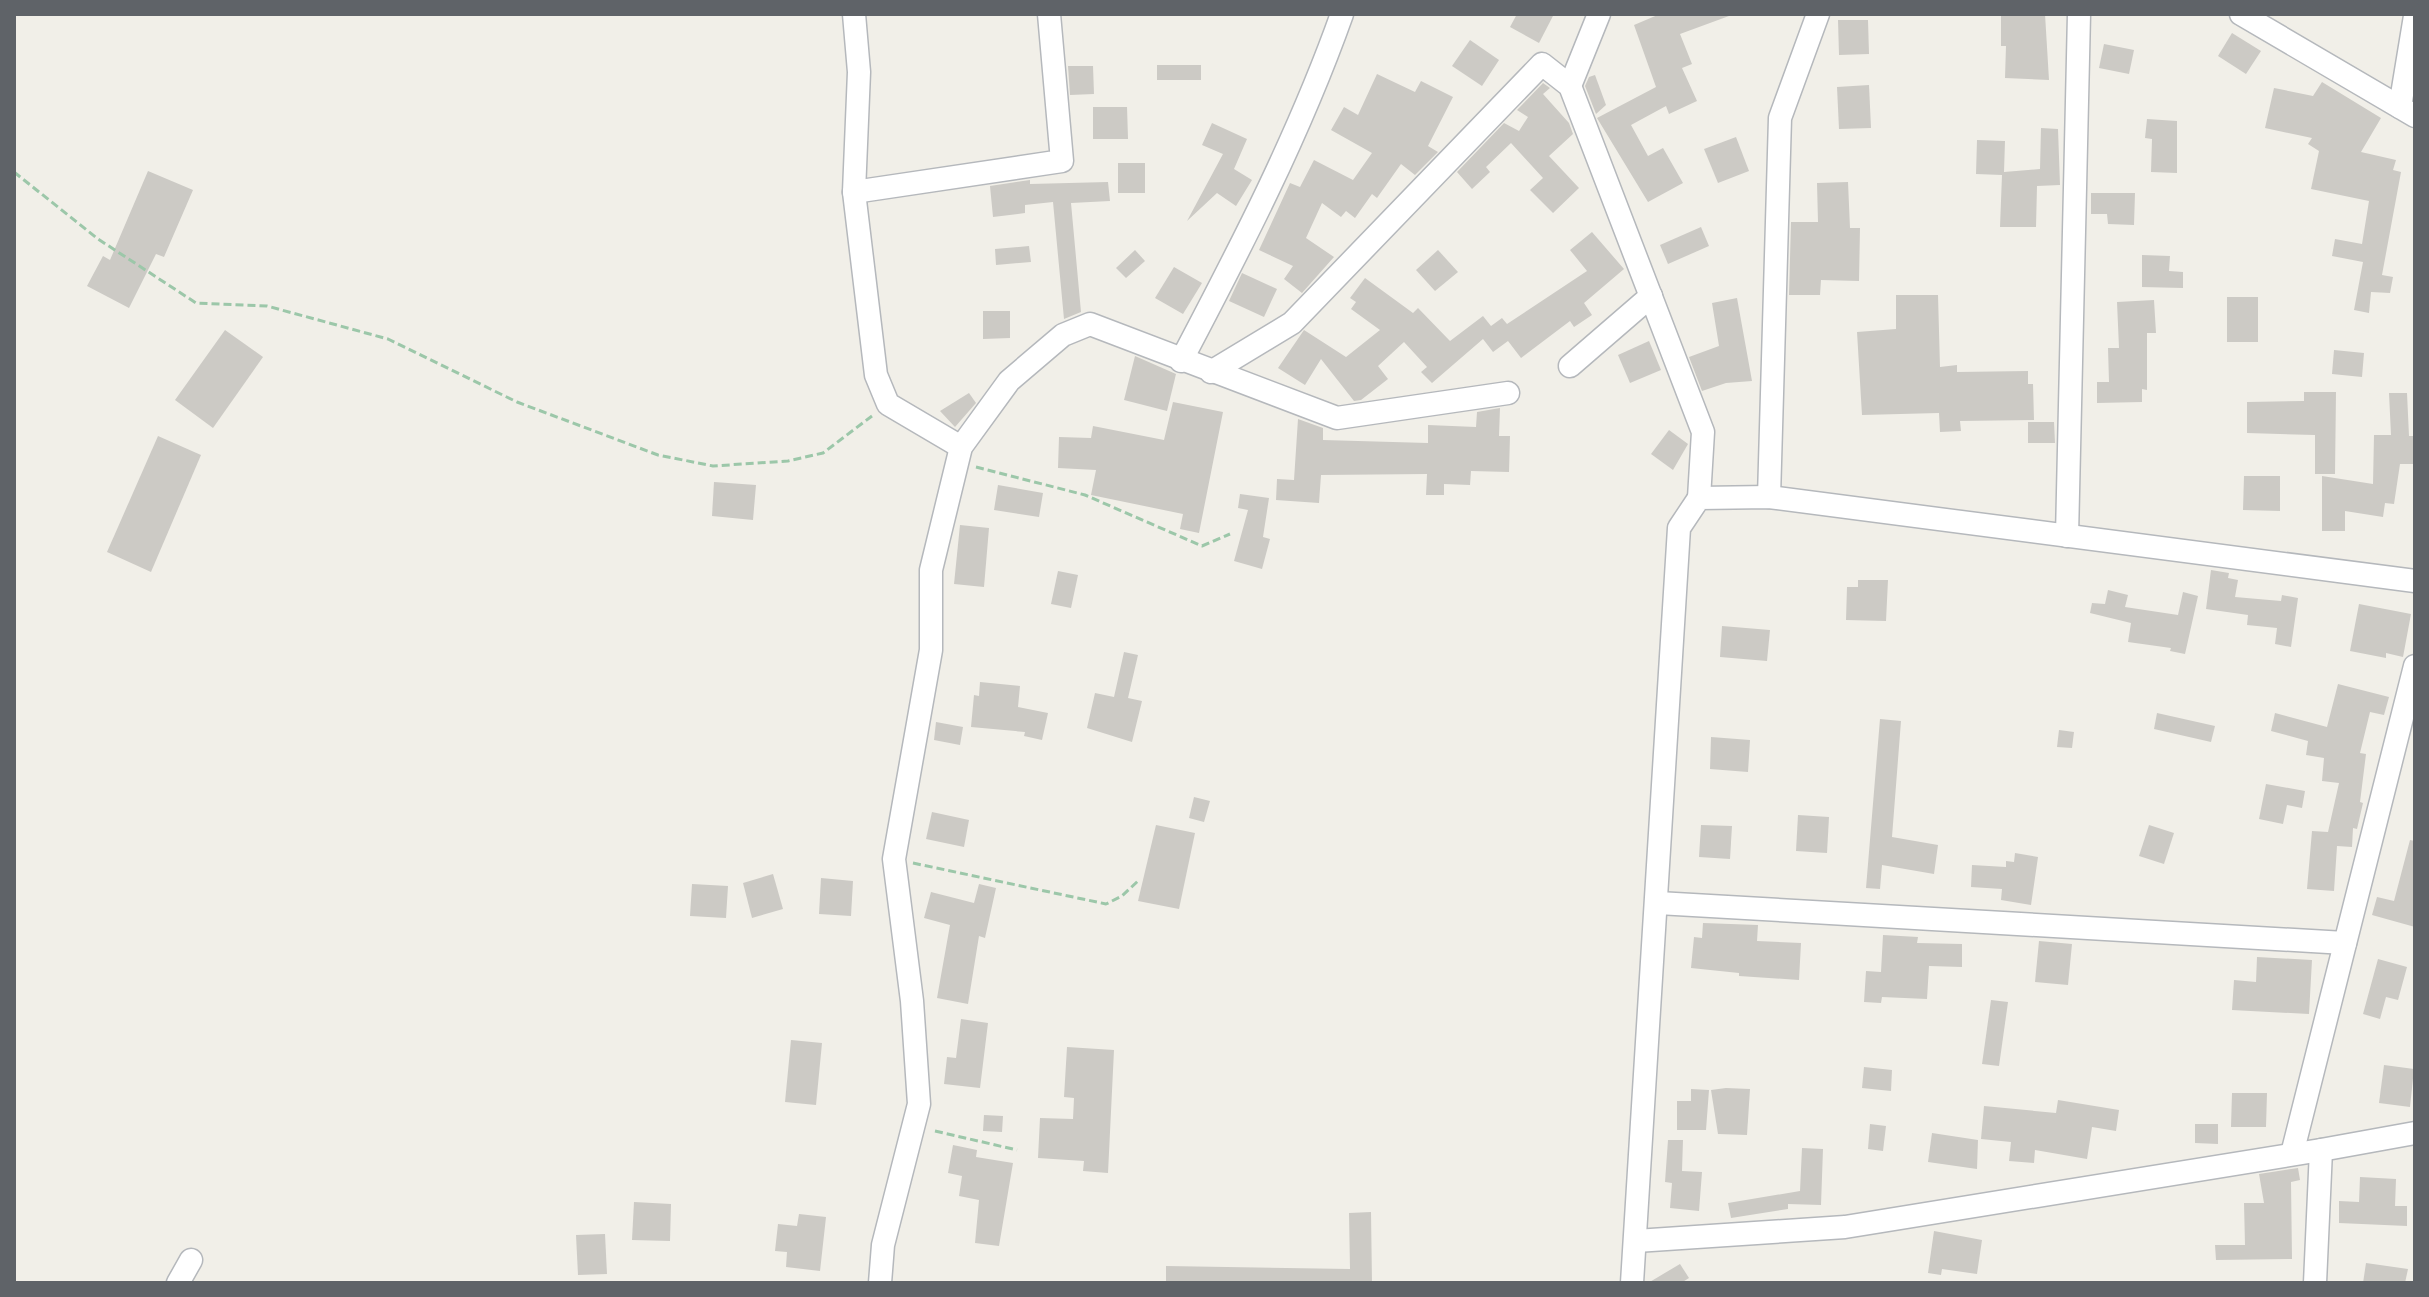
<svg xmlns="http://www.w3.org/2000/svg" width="2429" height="1297" font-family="Roboto,sans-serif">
  <rect width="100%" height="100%" fill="#f1efe8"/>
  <g fill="#cccac5">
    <polygon points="1517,14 1554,14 1539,43 1510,27"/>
    <polygon points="1660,14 1729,16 1680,34 1692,64 1682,68 1697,101 1669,114 1666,106 1631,125 1648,156 1663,148 1683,183 1648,202 1597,118 1656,87 1634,25"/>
    <polygon points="2001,14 2045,14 2049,80 2005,78 2006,46 2001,46"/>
    <polygon points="1838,20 1868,20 1869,54 1839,55"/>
    <polygon points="2232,33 2261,51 2246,74 2218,56"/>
    <polygon points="1470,40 1499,60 1482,86 1452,66"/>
    <polygon points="2104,44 2134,50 2129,74 2099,68"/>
    <rect x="1157" y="65" width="44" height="15"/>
    <polygon points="1068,66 1093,66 1094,94 1070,95"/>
    <polygon points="1377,74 1415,92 1421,81 1453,97 1428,146 1438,152 1415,175 1401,164 1377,198 1372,194 1355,218 1346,211 1341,217 1322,203 1306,238 1334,257 1302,293 1284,279 1293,266 1259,250 1290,183 1300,187 1314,160 1353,180 1372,153 1331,130 1344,107 1358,115"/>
    <polygon points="1595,75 1606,105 1596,114 1585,86 1589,77"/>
    <polygon points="2322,82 2381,118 2361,152 2396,160 2393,170 2401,172 2382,275 2393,277 2390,293 2371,292 2369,313 2354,310 2363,262 2332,256 2335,239 2362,244 2369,201 2311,189 2319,151 2308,144 2312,138 2265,128 2274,88 2313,96"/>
    <polygon points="1543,83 1550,88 1543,94 1569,123 1573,134 1549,156 1579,188 1553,213 1530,190 1543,178 1511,143 1486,167 1490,172 1472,189 1457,172 1504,123 1519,131 1528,117 1517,110"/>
    <polygon points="1869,85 1871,128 1839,129 1837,87"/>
    <polygon points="1093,107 1127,107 1128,139 1093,139"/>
    <polygon points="2147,119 2177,121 2177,173 2151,172 2152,139 2145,138"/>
    <polygon points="1212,123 1247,139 1234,169 1252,180 1236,206 1217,193 1187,221 1223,154 1202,145"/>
    <polygon points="2041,128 2058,129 2060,185 2037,186 2036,227 2000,227 2002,175 1976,174 1977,140 2005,141 2004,172 2040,169"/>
    <polygon points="1736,137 1749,171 1718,183 1704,149"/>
    <rect x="1118" y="163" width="27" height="30"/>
    <polygon points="148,171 193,190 164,257 156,254 129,308 87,286 103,256 110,260"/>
    <polygon points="1030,180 1030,184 1108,182 1110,201 1071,203 1081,312 1064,319 1053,202 1025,205 1025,213 993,217 990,186"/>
    <polygon points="1848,182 1850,228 1860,228 1859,281 1821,280 1820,295 1789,295 1791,222 1818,222 1817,183"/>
    <polygon points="2091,193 2135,193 2134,225 2108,224 2107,214 2091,214"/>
    <polygon points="1701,227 1709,246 1668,264 1660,245"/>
    <polygon points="1592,232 1624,269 1584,303 1592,315 1574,327 1570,321 1521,358 1508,341 1493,352 1483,339 1432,383 1421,372 1427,367 1404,342 1378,366 1388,379 1361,400 1354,401 1321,359 1305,385 1278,368 1304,330 1346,357 1380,330 1351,309 1356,302 1350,298 1365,278 1413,313 1418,308 1450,341 1483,316 1491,326 1502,318 1507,324 1587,271 1570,250"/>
    <polygon points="1029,246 1031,262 996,265 995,249"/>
    <polygon points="1135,250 1145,261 1126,278 1116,268"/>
    <polygon points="1438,250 1458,272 1435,291 1416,270"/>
    <polygon points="2142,255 2170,256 2169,271 2183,272 2183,288 2142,287"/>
    <polygon points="1174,267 1202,283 1183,314 1155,298"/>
    <polygon points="1242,273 1277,289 1264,317 1229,301"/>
    <polygon points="1896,295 1938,295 1940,367 1957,365 1957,372 2028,371 2028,384 2033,384 2034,420 1960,421 1961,431 1940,432 1939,413 1862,415 1857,332 1896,329"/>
    <rect x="2227" y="297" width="31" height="45"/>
    <polygon points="1737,298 1752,381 1726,383 1702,391 1689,357 1719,346 1712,303"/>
    <polygon points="2154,300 2156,333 2147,333 2147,390 2142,389 2142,402 2097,403 2097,382 2109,382 2108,348 2119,348 2117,302"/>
    <polygon points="983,311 1010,311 1010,338 983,339"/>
    <polygon points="225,330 263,357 213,428 175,400"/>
    <polygon points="1649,341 1661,370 1630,383 1618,355"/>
    <polygon points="2334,350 2364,353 2362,377 2332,374"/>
    <polygon points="1135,356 1176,374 1167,411 1124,400"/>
    <polygon points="2304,392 2336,392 2335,474 2315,474 2315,435 2247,433 2247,402 2304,401"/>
    <polygon points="969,393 976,403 955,427 940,411"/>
    <polygon points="2389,393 2407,393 2409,436 2414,436 2413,464 2400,464 2394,504 2385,503 2383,517 2345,511 2345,531 2322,531 2322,476 2373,484 2374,435 2391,435"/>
    <polygon points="1173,402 1223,412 1199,533 1180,529 1183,514 1091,495 1096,470 1058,468 1059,437 1091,438 1093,426 1164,440"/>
    <polygon points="1500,408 1499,436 1510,436 1509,472 1471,471 1470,485 1444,484 1444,495 1426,495 1427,474 1321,475 1319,503 1276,500 1277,479 1294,480 1298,419 1323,428 1323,440 1428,443 1428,425 1476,427 1477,412"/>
    <polygon points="2028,422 2054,422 2055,443 2028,443"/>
    <polygon points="1669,430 1688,444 1673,470 1651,454"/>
    <polygon points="158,436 201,455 151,572 107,552"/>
    <polygon points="2244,476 2280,476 2280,511 2243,510"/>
    <polygon points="714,482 756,485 753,520 712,516"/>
    <polygon points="998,485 1043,493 1039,517 994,510"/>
    <polygon points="1240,494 1269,498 1263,537 1270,539 1262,569 1234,561 1248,510 1238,508"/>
    <polygon points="960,525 989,528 984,587 954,584"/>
    <polygon points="2211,570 2229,573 2228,578 2238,580 2235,597 2281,601 2282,595 2298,598 2291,647 2275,644 2277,628 2247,625 2248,615 2206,609"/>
    <polygon points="1058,571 1078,575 1071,608 1051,604"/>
    <polygon points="1858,580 1888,580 1886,621 1846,620 1847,587 1858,587"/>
    <polygon points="2108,590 2128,595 2125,607 2178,615 2183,592 2198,596 2185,654 2170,651 2171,648 2128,642 2131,623 2090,613 2092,603 2105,604"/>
    <polygon points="2359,604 2411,614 2403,657 2386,653 2386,658 2350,651"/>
    <polygon points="1722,626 1770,630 1767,661 1720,657"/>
    <polygon points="1124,652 1138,655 1128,698 1142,701 1132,742 1087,728 1095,693 1114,697"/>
    <polygon points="980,682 1020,686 1018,707 1048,713 1042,740 1024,736 1025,732 971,727 974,695 979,696"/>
    <polygon points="2338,684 2389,697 2384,715 2370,712 2360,753 2366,754 2360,802 2363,803 2357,829 2353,828 2352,847 2337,846 2334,891 2307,889 2312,831 2328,832 2339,783 2322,781 2324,758 2306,755 2308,741 2271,731 2275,713 2327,727"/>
    <polygon points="2157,713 2215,726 2211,742 2154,729"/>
    <polygon points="1880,719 1901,721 1892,837 1938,845 1934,874 1882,865 1880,889 1866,888"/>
    <polygon points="936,722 963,727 960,745 934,740"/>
    <polygon points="2059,730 2074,732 2072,748 2057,747"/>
    <polygon points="1711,737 1750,740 1748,772 1710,769"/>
    <polygon points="2266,784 2305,791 2302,808 2287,805 2283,824 2259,819"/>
    <polygon points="1194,797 1210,801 1204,822 1189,818"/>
    <polygon points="932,812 969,820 964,847 926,839"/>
    <polygon points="1798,815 1829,817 1827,853 1796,851"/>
    <polygon points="1156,825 1195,833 1179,909 1138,901"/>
    <polygon points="1701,825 1732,826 1730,859 1699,857"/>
    <polygon points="2149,825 2174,833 2164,864 2139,856"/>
    <polygon points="2410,840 2415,841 2415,927 2372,915 2377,897 2394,901"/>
    <polygon points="2015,853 2038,857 2031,905 2001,900 2002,889 1971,887 1972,865 2006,867 2006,861 2014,862"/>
    <polygon points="773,874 783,909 752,918 743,883"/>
    <polygon points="821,878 853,881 851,916 819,914"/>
    <polygon points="692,884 728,886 726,918 690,916"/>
    <polygon points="979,884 996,888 985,938 979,936 968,1004 937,998 950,925 924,918 931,892 974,903"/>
    <polygon points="1703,923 1758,925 1757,941 1801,943 1799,980 1739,976 1739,973 1691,968 1694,937 1702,938"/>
    <polygon points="1883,935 1918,937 1917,943 1962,944 1962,967 1929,966 1927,999 1882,997 1881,1003 1864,1002 1866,971 1881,972"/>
    <polygon points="2039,941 2072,944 2068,985 2035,982"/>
    <polygon points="2257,957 2312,960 2309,1014 2232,1010 2234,980 2256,982"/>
    <polygon points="2378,959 2407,967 2398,1000 2386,997 2380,1019 2363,1014"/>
    <polygon points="1991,1000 2008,1002 1999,1066 1982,1064"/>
    <polygon points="961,1019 988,1023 980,1088 944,1084 947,1057 956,1058"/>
    <polygon points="791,1040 822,1043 816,1105 785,1102"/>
    <polygon points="1067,1047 1114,1050 1108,1173 1083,1171 1084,1161 1038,1158 1040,1118 1073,1119 1074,1098 1064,1097"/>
    <polygon points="2384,1065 2414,1069 2410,1107 2379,1103"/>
    <polygon points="1864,1067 1892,1070 1891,1091 1862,1088"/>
    <polygon points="1726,1088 1750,1089 1747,1135 1718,1134 1711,1090"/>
    <polygon points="1691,1089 1709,1090 1706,1130 1677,1130 1677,1101 1691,1101"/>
    <polygon points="2232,1093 2267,1093 2266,1127 2231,1127"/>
    <polygon points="2058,1100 2119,1110 2116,1131 2092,1127 2087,1159 2035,1150 2034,1163 2009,1161 2011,1142 1981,1139 1984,1106 2056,1113"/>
    <polygon points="984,1115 1003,1116 1002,1132 983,1131"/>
    <polygon points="1870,1124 1886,1126 1883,1151 1868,1149"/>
    <polygon points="2195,1124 2218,1124 2218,1144 2195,1143"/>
    <polygon points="1932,1133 1978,1140 1977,1169 1928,1162"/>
    <polygon points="1668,1140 1683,1140 1682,1171 1702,1172 1699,1211 1670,1208 1672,1183 1665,1182"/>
    <polygon points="953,1145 977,1150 976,1157 1013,1163 999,1246 975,1243 979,1200 959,1196 962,1176 948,1173"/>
    <polygon points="1802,1148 1823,1149 1821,1205 1788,1204 1788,1209 1731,1218 1728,1203 1800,1191"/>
    <polygon points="2298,1168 2300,1180 2291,1182 2292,1259 2216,1260 2215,1245 2245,1245 2244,1203 2264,1203 2259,1174"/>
    <polygon points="2360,1177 2396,1179 2395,1206 2407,1206 2407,1226 2339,1223 2339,1201 2359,1202"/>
    <polygon points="634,1202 671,1204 670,1241 632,1240"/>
    <polygon points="1371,1212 1372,1283 1166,1283 1166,1266 1350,1269 1349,1213"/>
    <polygon points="799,1214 826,1217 820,1271 786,1267 787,1252 775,1251 778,1224 797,1226"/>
    <polygon points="1934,1231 1982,1240 1977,1274 1942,1269 1941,1275 1928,1273"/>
    <polygon points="605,1234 607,1274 578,1275 576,1235"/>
    <polygon points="2366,1263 2408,1269 2405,1283 2363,1283"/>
    <polygon points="1680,1264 1689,1278 1681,1283 1648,1283"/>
  </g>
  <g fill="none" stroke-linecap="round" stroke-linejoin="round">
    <g stroke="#b5b8bc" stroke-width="25">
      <g id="minor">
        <polyline points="854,14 859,72 854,192 876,375 888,404 961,447"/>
        <polyline points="2241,14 2415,116"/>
        <polyline points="1570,86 1599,14"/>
        <polyline points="2400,107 2415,16"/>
        <polyline points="854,192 1062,161 1049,14"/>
        <path d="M1181 361C1241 247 1299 135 1342 14"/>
        <polyline points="1570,366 1651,296"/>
        <polyline points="1211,372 1292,323 1542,64 1570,86 1703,432 1699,498"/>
        <polyline points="1769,497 1780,118 1818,14"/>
        <polyline points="2067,536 2079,14"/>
        <polyline points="1658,903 2345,943"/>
        <polyline points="2292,1154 2415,666"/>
        <polyline points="1636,1241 1845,1227 2321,1150"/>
        <polyline points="178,1283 191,1260"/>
        <polyline points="880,1283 883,1245 919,1104 912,1001 894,859 931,650 931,570 961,447 1009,381 1063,335 1090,324 1337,418 1508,393"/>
        <polyline points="1632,1283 1679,528 1699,498 1769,497 2415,581"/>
        <polyline points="2315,1283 2321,1150 2415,1133"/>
      </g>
    </g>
    <g stroke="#9cc7a9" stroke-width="3" stroke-dasharray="8 4" stroke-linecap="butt">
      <polyline points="14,172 98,239 196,303 267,306 388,339 517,402 658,455 713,466 788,461 823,453 872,416"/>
      <polyline points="976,467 1085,495 1202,546 1230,534"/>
      <polyline points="913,863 1106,904 1122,896 1139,880"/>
      <polyline points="935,1131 1017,1150"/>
    </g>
    <use href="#minor" stroke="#fff" stroke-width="22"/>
  </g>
  <rect width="2429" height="1297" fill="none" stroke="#5f6368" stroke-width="32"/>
</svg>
